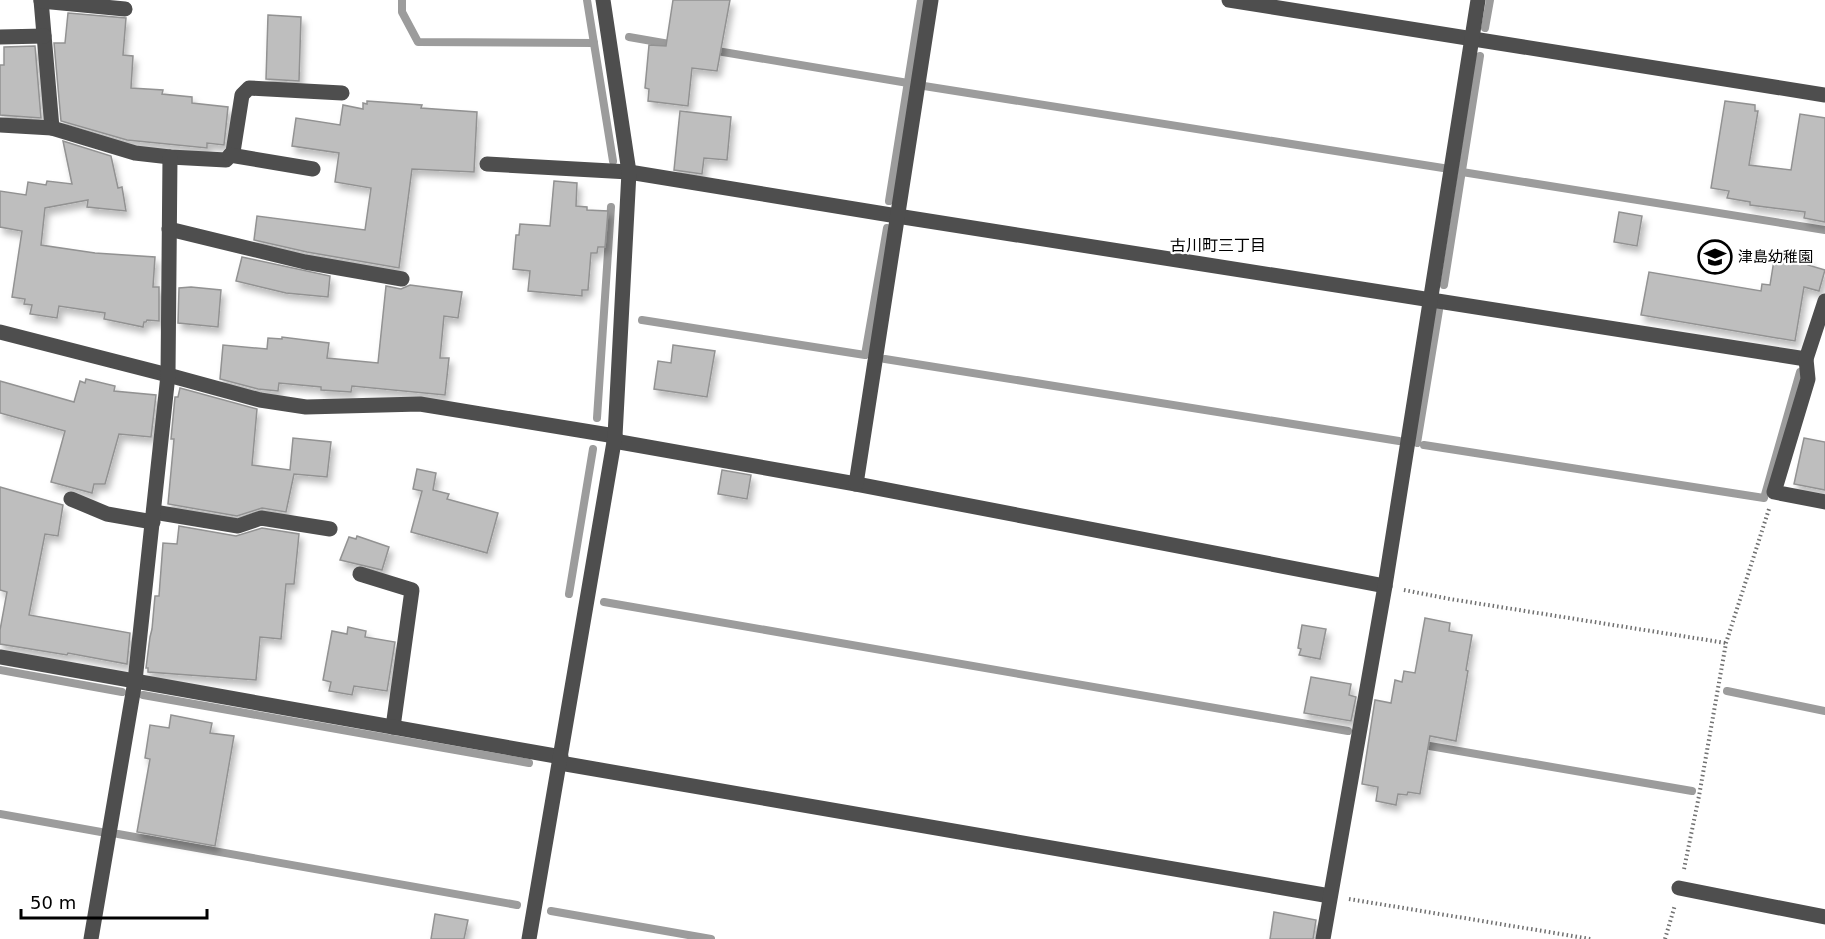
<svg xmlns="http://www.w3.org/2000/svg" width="1825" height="939" font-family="'DejaVu Sans','Noto Sans JP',sans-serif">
  <defs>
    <filter id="shadow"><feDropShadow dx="3.5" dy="6" stdDeviation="3" flood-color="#0004"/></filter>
  </defs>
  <rect width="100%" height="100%" fill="#fff"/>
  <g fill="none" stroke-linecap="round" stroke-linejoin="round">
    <g stroke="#9c9c9c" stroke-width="8">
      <polyline points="402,0 402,12 418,42 594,43"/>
      <polyline points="587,0 613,161"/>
      <polyline points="1485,28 1490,0"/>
      <polyline points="629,37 675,45"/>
      <polyline points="711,50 908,83"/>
      <polyline points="924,86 1443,168"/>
      <polyline points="1462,172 1825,230"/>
      <polyline points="889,201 921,0"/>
      <polyline points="1444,285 1480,56"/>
      <polyline points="642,320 865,355 887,228"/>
      <polyline points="885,359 1399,441"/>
      <polyline points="597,418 611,207"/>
      <polyline points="1417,443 1439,310"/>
      <polyline points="1424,445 1764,498 1800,372"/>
      <polyline points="569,594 593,449"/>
      <polyline points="604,602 1348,731"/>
      <polyline points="0,670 122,692"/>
      <polyline points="1727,691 1825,711"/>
      <polyline points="143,695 529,763"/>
      <polyline points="1418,744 1692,791"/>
      <polyline points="0,814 101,832"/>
      <polyline points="118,834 517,905"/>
      <polyline points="551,911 711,939"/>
    </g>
  </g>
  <g fill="#bebebe" stroke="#929292" stroke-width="1.5" filter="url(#shadow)">
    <polygon points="673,0 730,0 717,71 692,68 688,106 648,101 649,89 645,88 649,45 666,46"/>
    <polygon points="68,13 126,18 123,55 133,56 131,88 163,90 162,94 192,97 192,103 228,107 224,145 207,143 207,148 127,140 61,121 54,43 65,43"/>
    <polygon points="268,15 301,17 299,81 266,79"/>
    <polygon points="35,46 41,118 0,115 0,65 4,65 4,47"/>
    <polygon points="367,101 422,105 421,108 477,112 474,172 412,169 399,268 307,252 254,240 257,216 365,230 371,188 335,182 339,153 292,146 296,118 340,125 343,105 363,109 363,103 367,104"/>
    <polygon points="1725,101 1755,105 1755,111 1758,111 1749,165 1791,170 1800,114 1825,118 1825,222 1804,218 1805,212 1750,205 1750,202 1727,198 1729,191 1711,188"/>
    <polygon points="680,111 731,117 727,160 704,158 702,174 674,170"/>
    <polygon points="63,141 111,156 118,188 122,187 126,211 87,207 88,200 45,208 41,245 95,253 155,257 153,287 159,287 159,321 147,320 146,322 144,322 143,327 104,319 105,313 59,306 57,318 30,314 32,305 24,304 25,299 12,297 22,231 0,227 0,191 26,195 28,182 46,185 47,181 72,184"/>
    <polygon points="554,181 577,183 576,206 587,207 587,210 608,211 605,247 598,247 597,253 591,253 588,290 582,290 582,296 528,291 530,271 513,269 516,235 519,235 520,224 550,226"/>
    <polygon points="1619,212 1642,216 1637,246 1614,242"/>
    <polygon points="1775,254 1809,259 1808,265 1825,270 1819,291 1804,287 1795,341 1641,315 1649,272 1761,291 1762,284 1770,285"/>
    <polygon points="242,257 330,276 328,297 286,293 236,281"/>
    <polygon points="410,285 462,292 458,318 444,316 440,358 449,358 445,395 352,386 351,392 321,390 321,387 279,383 278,391 258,389 220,379 223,345 267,349 268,338 282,339 282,337 329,343 327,358 378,363 386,286 401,289"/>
    <polygon points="191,287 221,290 218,327 178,323 179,288"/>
    <polygon points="673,345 715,351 707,397 654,389 658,361 671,363"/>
    <polygon points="86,379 115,386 114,391 156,395 151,437 119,434 105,484 94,484 92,493 51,482 65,431 0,413 0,381 74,402 80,381 85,383"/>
    <polygon points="180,388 257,409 252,465 290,470 293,438 331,442 327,477 294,474 286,512 262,508 237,516 168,504 174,439 171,439 175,397 178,397"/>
    <polygon points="1804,438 1825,442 1825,490 1794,484"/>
    <polygon points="417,469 436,473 433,490 449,494 447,499 498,513 487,553 411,532 422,491 413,489"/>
    <polygon points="722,470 751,475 747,499 718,494"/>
    <polygon points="0,487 63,505 58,536 45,534 29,615 130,633 127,664 68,653 67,655 0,644 0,630 7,592 0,590"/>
    <polygon points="179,526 236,536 262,528 299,534 294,584 286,584 281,639 260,637 256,680 148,672 148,668 146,668 150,637 152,629 155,596 159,596 163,543 177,544"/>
    <polygon points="357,536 389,547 382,570 340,560 349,537 356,539"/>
    <polygon points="1425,618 1450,623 1449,631 1472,635 1466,670 1468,671 1456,741 1430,736 1420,794 1408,792 1407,795 1398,794 1396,805 1376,801 1378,787 1362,784 1375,700 1391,703 1395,680 1402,682 1404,671 1415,673"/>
    <polygon points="1302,625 1326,629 1320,659 1299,655 1301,649 1298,648"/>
    <polygon points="348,627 366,631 365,637 395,642 387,691 354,686 352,695 329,691 331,682 323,680 332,631 347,634"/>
    <polygon points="1311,677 1351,684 1349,695 1356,697 1351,721 1304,713"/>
    <polygon points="171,715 212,723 210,733 234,736 215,846 137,832 150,759 145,758 150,725 169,728"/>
    <polygon points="1274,912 1316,920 1313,939 1270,939"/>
    <polygon points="435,914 468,920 464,939 431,939"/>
  </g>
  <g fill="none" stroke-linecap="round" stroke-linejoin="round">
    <g stroke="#707070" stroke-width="4" stroke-dasharray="1.5 3" stroke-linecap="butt">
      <polyline points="1404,590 1450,599 1726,643"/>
      <polyline points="1684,869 1699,796 1726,643 1769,509"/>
      <polyline points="1349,899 1591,939"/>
      <polyline points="1665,939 1675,905"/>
    </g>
    <g stroke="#4e4e4e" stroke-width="15">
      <polyline points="41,0 52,128 135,153 170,157 226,160 233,152 242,95 249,88 342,93"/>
      <polyline points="1229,0 1825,95"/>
      <polyline points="41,1 125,9"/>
      <polyline points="0,37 44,36"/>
      <polyline points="0,125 52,128"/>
      <polyline points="230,155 313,169"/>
      <polyline points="487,164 629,172 897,216 1806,359"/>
      <polyline points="169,229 305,262 402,279"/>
      <polyline points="1825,301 1806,359 1808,379 1774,492 1825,502"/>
      <polyline points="0,332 168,375 260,400 306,407 420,404 615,436"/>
      <polyline points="614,441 856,484 1385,586"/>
      <polyline points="856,484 931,0"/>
      <polyline points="71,499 107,514 153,522"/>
      <polyline points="154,512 238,526 261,518 330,529"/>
      <polyline points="360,574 412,590 393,727"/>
      <polyline points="0,657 561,757"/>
      <polyline points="560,763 1330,896"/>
      <polyline points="1679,888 1825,917"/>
      <polyline points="91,939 135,681 168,375 170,157"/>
      <polyline points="529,939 615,436 629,172 603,0"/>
      <polyline points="1323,939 1385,586 1478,0"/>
    </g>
  </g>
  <defs>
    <g id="school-ring" transform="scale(1.725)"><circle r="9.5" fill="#fff" stroke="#000" stroke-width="1.5"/><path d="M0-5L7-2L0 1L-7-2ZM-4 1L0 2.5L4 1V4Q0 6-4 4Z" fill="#000"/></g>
  </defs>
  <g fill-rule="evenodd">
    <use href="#school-ring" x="1715" y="257"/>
  </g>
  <g text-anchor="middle" stroke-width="4.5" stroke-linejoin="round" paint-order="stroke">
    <g font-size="15" fill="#000" stroke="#fff" text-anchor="start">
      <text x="1738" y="262">津島幼稚園</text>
    </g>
    <g font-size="16" fill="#000" stroke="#fff">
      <text x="1218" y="251">古川町三丁目</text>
    </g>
  </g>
  <path d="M21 909v9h186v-9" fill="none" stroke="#000000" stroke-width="3"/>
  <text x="30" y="909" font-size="18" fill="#000000" stroke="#ffffff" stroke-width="4.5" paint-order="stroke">50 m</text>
</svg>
